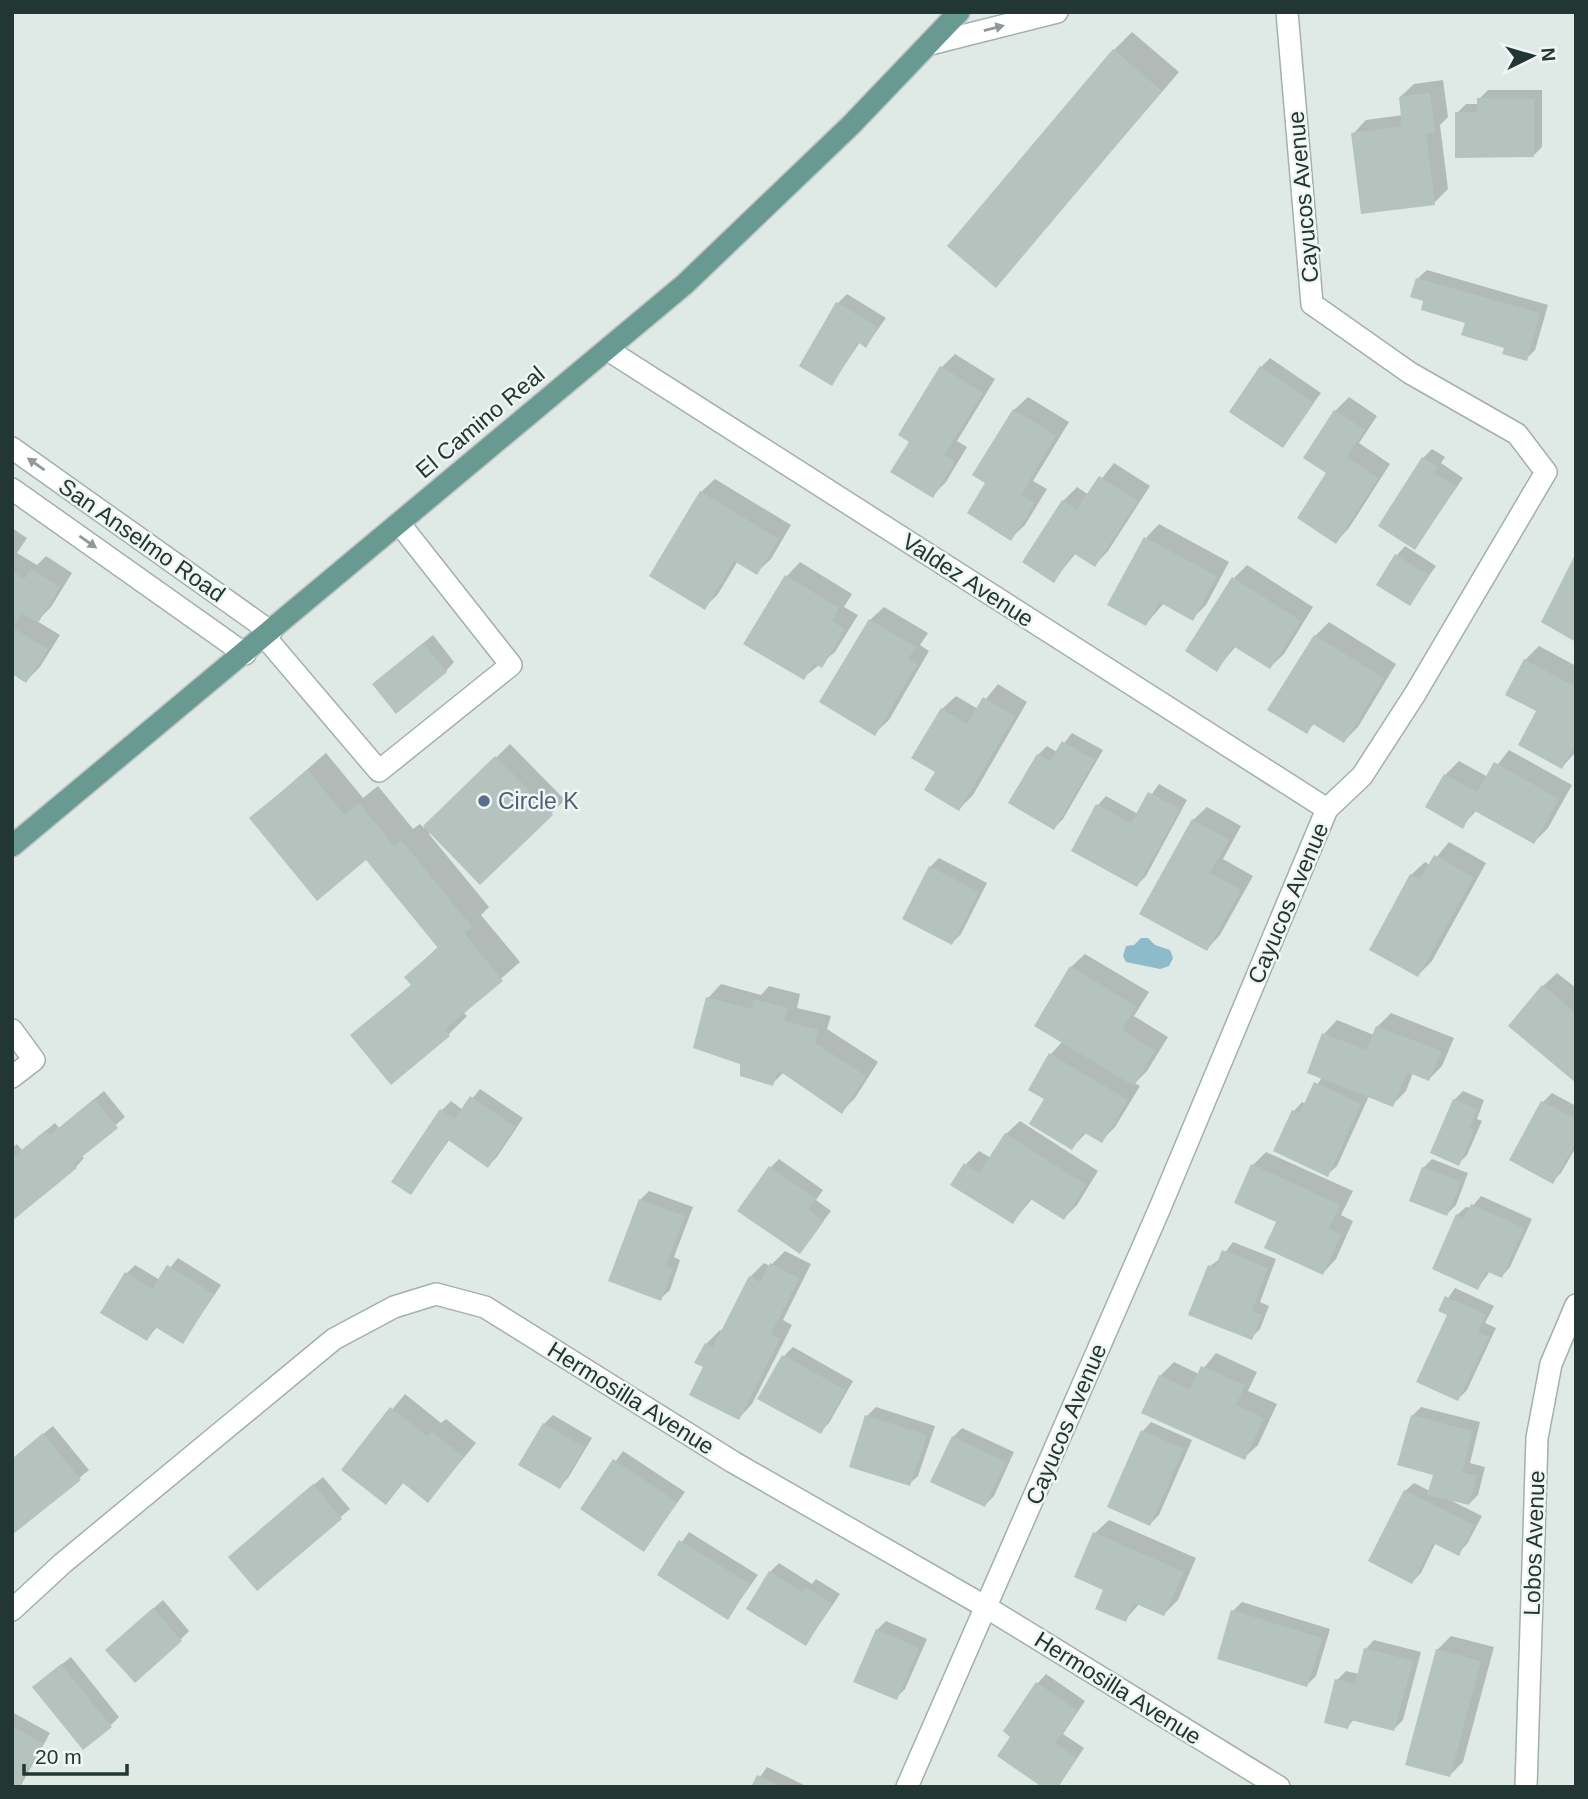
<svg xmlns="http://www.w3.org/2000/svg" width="1588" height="1799" font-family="Arial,sans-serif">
  <rect width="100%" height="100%" fill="#dfe9e5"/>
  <polygon fill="#8dbbc9" points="1141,938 1148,938 1155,945 1170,950 1173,958 1169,966 1160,969 1126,962 1123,956 1126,946 1134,945"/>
  <g fill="#0003">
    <polygon points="1132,32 1179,72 996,286 1114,50"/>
    <polygon points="1443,80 1448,117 1440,125 1448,189 1434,203 1353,134 1366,120 1403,115 1400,97 1414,84"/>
    <polygon points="1488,90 1542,90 1542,147 1533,156 1457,113 1466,104 1479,104 1479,99"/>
    <polygon points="1427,270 1548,305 1535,350 1526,359 1467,322 1418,278"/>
    <polygon points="847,294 886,318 866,346 860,342 832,384 801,365 838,303"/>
    <polygon points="955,354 995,379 957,441 967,447 946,482 932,496 911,441 941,368"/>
    <polygon points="1270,358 1321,393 1282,446 1261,367"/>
    <polygon points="1028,397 1069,422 1033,481 1047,489 1025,525 1011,538 987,483 1014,410"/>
    <polygon points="1349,397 1377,416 1359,443 1390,464 1349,528 1336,542 1329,473 1335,411"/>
    <polygon points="1432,449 1445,457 1441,463 1463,478 1415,548 1423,458"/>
    <polygon points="1114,463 1150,486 1108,551 1095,565 1076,553 1054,580 1025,562 1063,501 1077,487 1089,495"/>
    <polygon points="715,479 791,525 771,559 757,572 738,561 718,594 704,608 701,492"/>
    <polygon points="1159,524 1229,562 1206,605 1192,619 1164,603 1146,624 1146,538"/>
    <polygon points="12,528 27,538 17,553 37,565 46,556 72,573 51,607 37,621 60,635 40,667 26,681 12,672"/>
    <polygon points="1405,546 1436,566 1409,604 1397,555"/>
    <polygon points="800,562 852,594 844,607 858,615 835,652 803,678 787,576"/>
    <polygon points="1247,565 1313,607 1284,654 1270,667 1236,646 1217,669 1233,579"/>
    <polygon points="884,607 928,633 920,645 929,651 889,720 875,733 870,620"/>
    <polygon points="1329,622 1396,664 1358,727 1344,741 1315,723 1306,732 1315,636"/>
    <polygon points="433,635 454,662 446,671 383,676"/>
    <polygon points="1539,646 1576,666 1576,752 1562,767 1538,711 1525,660"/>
    <polygon points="998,684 1027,702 973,795 959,809 938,771 942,709 956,696 978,709"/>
    <polygon points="1072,733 1103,750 1063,819 1054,828 1010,803 1038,755 1047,746 1057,752"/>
    <polygon points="510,744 565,800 480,883 431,832 429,834 489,907 481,915 520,962 463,1012 467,1016 449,1034 391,1082 353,1036 412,984 406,977 439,946 366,858 251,818 326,753 363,798 378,786 413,829 420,824 424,828"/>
    <polygon points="1509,750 1572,785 1548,828 1534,842 1477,810 1462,826 1427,807 1445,775 1459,761 1488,777"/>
    <polygon points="1159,784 1187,800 1146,876 1137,885 1098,805 1106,796 1138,814"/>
    <polygon points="1207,807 1241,826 1223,859 1253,876 1220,935 1207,949 1193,820"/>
    <polygon points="1449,842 1486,863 1432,961 1418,975 1411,875 1425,862 1430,865"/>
    <polygon points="939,858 987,883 961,934 952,943 930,867"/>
    <polygon points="1085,954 1149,992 1134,1016 1168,1037 1147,1071 1135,1083 1140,1086 1115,1127 1101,1141 1087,1132 1072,1148 1046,1099 1030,1089 1051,1054 1063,1041 1071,967"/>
    <polygon points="1557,973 1576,988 1576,1080 1543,986"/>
    <polygon points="721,984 761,995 769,986 800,994 797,1008 831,1016 827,1029 878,1062 855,1098 841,1112 784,1072 772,1084 741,1063 708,998"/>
    <polygon points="1391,1013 1454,1038 1442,1066 1429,1079 1413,1073 1406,1091 1392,1105 1369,1096 1337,1166 1328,1174 1294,1111 1302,1102 1306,1104 1322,1077 1324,1034 1337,1020 1374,1035 1377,1027"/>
    <polygon points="480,1089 523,1118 497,1157 488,1166 450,1139 411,1193 394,1182 442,1110 451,1101 463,1110"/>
    <polygon points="104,1091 125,1117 81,1155 84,1158 76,1167 12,1219 12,1148 17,1144 22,1150 55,1123 59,1128"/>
    <polygon points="1463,1091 1484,1100 1477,1119 1482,1121 1467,1155 1458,1164 1454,1100"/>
    <polygon points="1552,1093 1576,1106 1576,1147 1561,1173 1552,1182 1511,1160 1543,1102"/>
    <polygon points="1020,1121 1098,1171 1077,1205 1064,1218 1032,1199 1013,1222 966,1164 979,1151 991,1158 1006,1134"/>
    <polygon points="1266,1152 1353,1191 1341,1215 1353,1221 1336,1259 1323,1273 1278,1221 1253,1165"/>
    <polygon points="779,1159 823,1190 816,1200 831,1211 799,1252 770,1168"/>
    <polygon points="1432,1159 1468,1173 1456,1205 1447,1214 1423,1168"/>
    <polygon points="649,1191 693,1207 674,1257 680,1260 670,1290 661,1298 640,1200"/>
    <polygon points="1481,1196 1532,1219 1510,1267 1502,1276 1490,1271 1478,1288 1457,1215 1466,1207 1471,1208"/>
    <polygon points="1233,1242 1276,1259 1260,1302 1269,1306 1260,1329 1251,1338 1210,1266 1221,1258"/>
    <polygon points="785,1251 811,1264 783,1320 792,1325 752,1404 739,1418 705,1366 706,1344 720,1330 723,1332 750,1277 764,1263 770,1266"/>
    <polygon points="178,1258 221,1285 183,1342 158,1326 147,1339 127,1273 135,1265 160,1280"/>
    <polygon points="1455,1288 1494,1306 1485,1323 1496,1328 1467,1390 1458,1399 1450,1314 1440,1310"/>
    <polygon points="793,1347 853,1381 829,1423 820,1432 784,1356"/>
    <polygon points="1216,1353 1257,1372 1248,1391 1277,1404 1258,1445 1244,1458 1160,1376 1174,1362 1199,1374"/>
    <polygon points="405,1394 441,1423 446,1419 476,1443 428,1501 404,1482 386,1503 343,1469"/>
    <polygon points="876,1407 935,1426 918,1476 909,1484 867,1416"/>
    <polygon points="1421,1407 1480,1422 1470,1463 1485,1467 1478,1495 1469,1504 1450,1500 1482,1516 1467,1544 1458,1553 1436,1542 1421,1573 1412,1582 1405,1491 1414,1483 1430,1491 1435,1473 1412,1416"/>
    <polygon points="553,1415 592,1438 568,1478 559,1487 544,1424"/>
    <polygon points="1151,1422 1192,1440 1159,1515 1150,1524 1143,1431"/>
    <polygon points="53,1426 89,1470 12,1533 12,1459"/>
    <polygon points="962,1428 1014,1452 994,1496 985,1505 953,1437"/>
    <polygon points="623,1451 685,1492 644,1550 582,1509"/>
    <polygon points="323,1477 350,1509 257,1589 239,1548"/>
    <polygon points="1109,1520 1196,1558 1178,1600 1164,1614 1140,1603 1125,1620 1105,1589 1095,1533"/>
    <polygon points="689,1532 758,1575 727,1618 659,1574"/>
    <polygon points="779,1563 812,1584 816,1579 840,1594 806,1644 770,1572"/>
    <polygon points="163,1600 189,1631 180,1640 116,1641"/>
    <polygon points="1242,1602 1330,1629 1316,1676 1307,1685 1233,1611"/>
    <polygon points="886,1621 927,1639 905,1689 896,1698 877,1630"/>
    <polygon points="1451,1636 1494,1647 1463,1762 1450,1775 1437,1650"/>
    <polygon points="1374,1640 1421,1652 1403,1720 1394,1729 1355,1719 1347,1727 1337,1680 1346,1671 1359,1674 1366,1649"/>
    <polygon points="71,1657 119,1717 111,1725 43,1679"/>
    <polygon points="1046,1674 1085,1701 1063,1734 1084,1748 1058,1787 1045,1787 1013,1736 1038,1683"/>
    <polygon points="12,1712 50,1733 20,1787 12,1787"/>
    <polygon points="767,1767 808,1787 753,1787"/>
  </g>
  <g fill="#b5c3bf">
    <polygon points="1113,49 1162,91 996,288 947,246"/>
    <polygon points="1430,93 1435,132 1426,134 1435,205 1361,214 1351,133 1402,126 1399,97"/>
    <polygon points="1477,98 1534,99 1534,157 1455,158 1455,112 1477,112"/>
    <polygon points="1416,278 1540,313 1527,361 1502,354 1504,348 1461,335 1465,323 1421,310 1423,301 1410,297"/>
    <polygon points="836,302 878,327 866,348 858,342 832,386 799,366"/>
    <polygon points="940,366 983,393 944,455 955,461 933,498 890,472 909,442 898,435"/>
    <polygon points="1260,366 1314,403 1283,448 1229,412"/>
    <polygon points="1013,409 1056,436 1021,495 1035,503 1011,541 967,513 985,483 972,475"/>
    <polygon points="1334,410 1365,430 1347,457 1378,478 1336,544 1297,518 1326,473 1303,458"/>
    <polygon points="1422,457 1437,467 1434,473 1456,487 1415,550 1378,526"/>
    <polygon points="1099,476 1138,501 1095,567 1073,553 1054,583 1022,562 1062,500 1077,509"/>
    <polygon points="700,491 779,539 757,575 734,561 705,610 649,576"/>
    <polygon points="1144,537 1217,576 1193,621 1159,602 1146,626 1107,605"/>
    <polygon points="1576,553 1576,642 1541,622"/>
    <polygon points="1395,554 1429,576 1410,606 1376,585"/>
    <polygon points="31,569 60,587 38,623 22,613 13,628 48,649 26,683 12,674 12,571 24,579"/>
    <polygon points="785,575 839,608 832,621 845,629 822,668 814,663 804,680 743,644"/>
    <polygon points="1232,577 1301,621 1270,669 1233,646 1217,672 1185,651"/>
    <polygon points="869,619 916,647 908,659 917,665 875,736 819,702"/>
    <polygon points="1314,635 1384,678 1344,743 1313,724 1307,734 1267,710"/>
    <polygon points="423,643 447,672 396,714 372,684"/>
    <polygon points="1524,659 1576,687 1576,743 1562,769 1518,745 1536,711 1505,695"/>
    <polygon points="983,697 1015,716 959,811 924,790 935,772 911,758 941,708 967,724"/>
    <polygon points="1062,741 1095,760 1054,830 1008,803 1037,754 1050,761"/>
    <polygon points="495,756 553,815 480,885 423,826"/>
    <polygon points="1494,762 1559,799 1534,844 1473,810 1463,829 1425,807 1444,774 1477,792"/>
    <polygon points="308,770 344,815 359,803 394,846 401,840 472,927 464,933 503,981 445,1029 450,1036 391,1085 350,1035 411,985 404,977 438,948 366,860 317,901 249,818"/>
    <polygon points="1148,792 1180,809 1137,887 1071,851 1096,804 1131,823"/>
    <polygon points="1192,819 1229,840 1210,873 1241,890 1207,951 1139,914"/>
    <polygon points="1434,855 1474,877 1418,977 1369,950 1410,874 1420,880"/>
    <polygon points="929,866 979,892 952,945 902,919"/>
    <polygon points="1070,966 1136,1006 1122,1030 1155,1051 1134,1086 1034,1026"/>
    <polygon points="1542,985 1576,1013 1576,1083 1508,1026"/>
    <polygon points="706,997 752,1009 754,999 788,1008 784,1021 818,1030 815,1043 866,1076 842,1114 778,1070 773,1086 740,1076 740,1064 693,1048"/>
    <polygon points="1376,1026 1441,1051 1429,1081 1407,1072 1393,1107 1307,1073 1322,1033 1366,1050"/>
    <polygon points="1049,1053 1128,1100 1102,1143 1083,1132 1072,1150 1029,1124 1044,1099 1028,1090"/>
    <polygon points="1314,1082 1361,1104 1328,1177 1273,1151 1292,1110 1300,1113"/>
    <polygon points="470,1096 515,1127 488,1168 448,1140 411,1195 391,1182 440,1109 455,1119"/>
    <polygon points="94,1099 118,1128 73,1164 77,1168 12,1221 12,1158 46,1130 50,1135"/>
    <polygon points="1453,1099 1477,1109 1469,1128 1474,1130 1459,1166 1430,1153"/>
    <polygon points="1541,1101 1576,1119 1576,1142 1553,1184 1509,1160"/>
    <polygon points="1005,1133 1086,1185 1064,1220 1029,1198 1013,1224 950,1185 964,1163 979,1173"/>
    <polygon points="1251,1164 1340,1205 1329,1229 1341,1235 1323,1275 1264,1248 1276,1222 1234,1203"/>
    <polygon points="769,1166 816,1199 808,1210 824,1221 800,1254 737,1211"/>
    <polygon points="1422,1167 1461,1182 1447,1216 1409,1201"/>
    <polygon points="639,1199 685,1216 666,1266 673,1269 661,1301 608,1281"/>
    <polygon points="1471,1204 1524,1228 1502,1278 1486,1271 1478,1290 1432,1269 1456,1214 1464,1218"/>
    <polygon points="1222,1250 1268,1268 1252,1311 1262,1315 1252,1340 1188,1315 1208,1265 1215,1268"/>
    <polygon points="770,1263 799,1278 771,1334 780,1339 739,1420 689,1395 703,1367 694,1363 705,1343 713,1347 749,1276 760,1282"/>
    <polygon points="167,1265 214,1294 183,1344 155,1327 147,1341 100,1313 125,1272 152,1289"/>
    <polygon points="1445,1296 1486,1315 1478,1332 1489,1337 1458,1401 1416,1382 1447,1315 1438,1311"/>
    <polygon points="782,1355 846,1390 821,1434 757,1399"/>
    <polygon points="1201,1366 1245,1385 1236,1405 1264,1418 1245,1460 1141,1413 1159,1375 1190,1389"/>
    <polygon points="390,1407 427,1436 431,1431 464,1457 428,1503 403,1483 386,1505 341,1470"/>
    <polygon points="865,1415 927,1435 910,1486 849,1467"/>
    <polygon points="1411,1415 1473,1431 1462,1472 1477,1476 1469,1505 1427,1495 1433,1475 1397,1465"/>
    <polygon points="543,1423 584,1447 560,1489 518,1465"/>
    <polygon points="1141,1430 1184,1449 1150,1526 1107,1507"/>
    <polygon points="43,1433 81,1480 12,1535 12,1459"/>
    <polygon points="952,1436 1006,1462 985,1507 930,1482"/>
    <polygon points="613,1459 677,1502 644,1552 580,1509"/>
    <polygon points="313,1484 342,1519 257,1591 228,1557"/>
    <polygon points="1404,1490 1474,1525 1459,1556 1433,1543 1412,1584 1368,1561"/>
    <polygon points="1093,1532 1184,1572 1164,1616 1134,1603 1126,1622 1095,1609 1103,1590 1074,1577"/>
    <polygon points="679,1540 750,1584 728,1620 657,1575"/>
    <polygon points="769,1571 803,1592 806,1587 832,1603 806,1646 746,1609"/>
    <polygon points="153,1608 182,1641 135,1683 105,1650"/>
    <polygon points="1231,1610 1322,1638 1307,1687 1217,1659"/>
    <polygon points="876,1629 919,1648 897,1700 853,1682"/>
    <polygon points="1364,1648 1413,1661 1394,1731 1351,1720 1348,1729 1324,1723 1335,1679 1355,1684"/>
    <polygon points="1436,1649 1481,1661 1450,1777 1405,1765"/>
    <polygon points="61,1664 112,1727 83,1750 32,1687"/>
    <polygon points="1036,1682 1078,1711 1055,1743 1077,1758 1058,1787 1042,1787 997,1756 1010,1737 1003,1731"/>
    <polygon points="12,1726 43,1743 18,1787 12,1787"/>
    <polygon points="757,1775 782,1787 751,1787"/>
  </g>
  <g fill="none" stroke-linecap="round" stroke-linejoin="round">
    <g stroke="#a3b0ac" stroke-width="24">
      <g id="minor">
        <polyline points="930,44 1057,12"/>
        <polyline points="608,350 1327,809"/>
        <polyline points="12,448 271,632"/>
        <polyline points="12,489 245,654"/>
        <polyline points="265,637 379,771 511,665 399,523"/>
        <polyline points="12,1030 34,1060 12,1077"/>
        <polyline points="12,1610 63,1563 334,1339 394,1307 436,1294 485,1307 733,1462 986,1607 1279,1787"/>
        <polyline points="907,1787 1159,1210 1327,809 1362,776 1415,694 1546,472 1517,434 1410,373 1312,304 1287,12"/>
        <polyline points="1526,1787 1537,1438 1551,1364 1576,1305"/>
      </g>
    </g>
    <g stroke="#bdc3c2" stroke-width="24">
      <polyline id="major" points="12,846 685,284 851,125 959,12"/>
    </g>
    <use href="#minor" stroke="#fff" stroke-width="21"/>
    <use href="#major" stroke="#689a91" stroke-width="21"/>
  </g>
  <defs><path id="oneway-solid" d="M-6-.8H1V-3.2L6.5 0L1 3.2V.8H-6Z" transform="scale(1.75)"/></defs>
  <g fill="#909b99">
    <use href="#oneway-solid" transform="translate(994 28) rotate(-14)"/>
    <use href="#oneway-solid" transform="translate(36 464) rotate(-145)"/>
    <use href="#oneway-solid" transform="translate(88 542) rotate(35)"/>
  </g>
  <circle fill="#5c6f8a" stroke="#eff6f3" stroke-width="2.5" cx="484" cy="801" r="7"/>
  <g text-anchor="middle" stroke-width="5" stroke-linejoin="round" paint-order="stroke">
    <g font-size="23" fill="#223733" stroke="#eff6f3">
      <text transform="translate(1303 197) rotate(-95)" y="8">Cayucos Avenue</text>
      <text transform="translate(480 422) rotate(-40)" y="8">El Camino Real</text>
      <text transform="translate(142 540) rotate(35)" y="8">San Anselmo Road</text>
      <text transform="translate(968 580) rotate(33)" y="8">Valdez Avenue</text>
      <text transform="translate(1288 903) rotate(-67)" y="8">Cayucos Avenue</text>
      <text transform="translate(631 1398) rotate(32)" y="8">Hermosilla Avenue</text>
      <text transform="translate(1066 1424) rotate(-67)" y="8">Cayucos Avenue</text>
      <text transform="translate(1534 1543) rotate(-88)" y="8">Lobos Avenue</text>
      <text transform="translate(1118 1688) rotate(32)" y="8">Hermosilla Avenue</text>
    </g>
    <g font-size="23" fill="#4e5e75" stroke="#eff6f3" text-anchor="start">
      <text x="498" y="809">Circle K</text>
    </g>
  </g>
  <rect width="1588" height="1799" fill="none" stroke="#223733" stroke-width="28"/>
  <g transform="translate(1532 56) rotate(85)" stroke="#eff6f3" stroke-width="5" paint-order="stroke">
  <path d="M0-5L12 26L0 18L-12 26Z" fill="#223733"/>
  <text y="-10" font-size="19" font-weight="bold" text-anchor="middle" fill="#223733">N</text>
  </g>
  <path d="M24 1764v10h103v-10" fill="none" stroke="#223733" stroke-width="3.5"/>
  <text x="35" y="1764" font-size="21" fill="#223733" stroke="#eff6f3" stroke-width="5" paint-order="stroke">20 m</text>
</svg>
